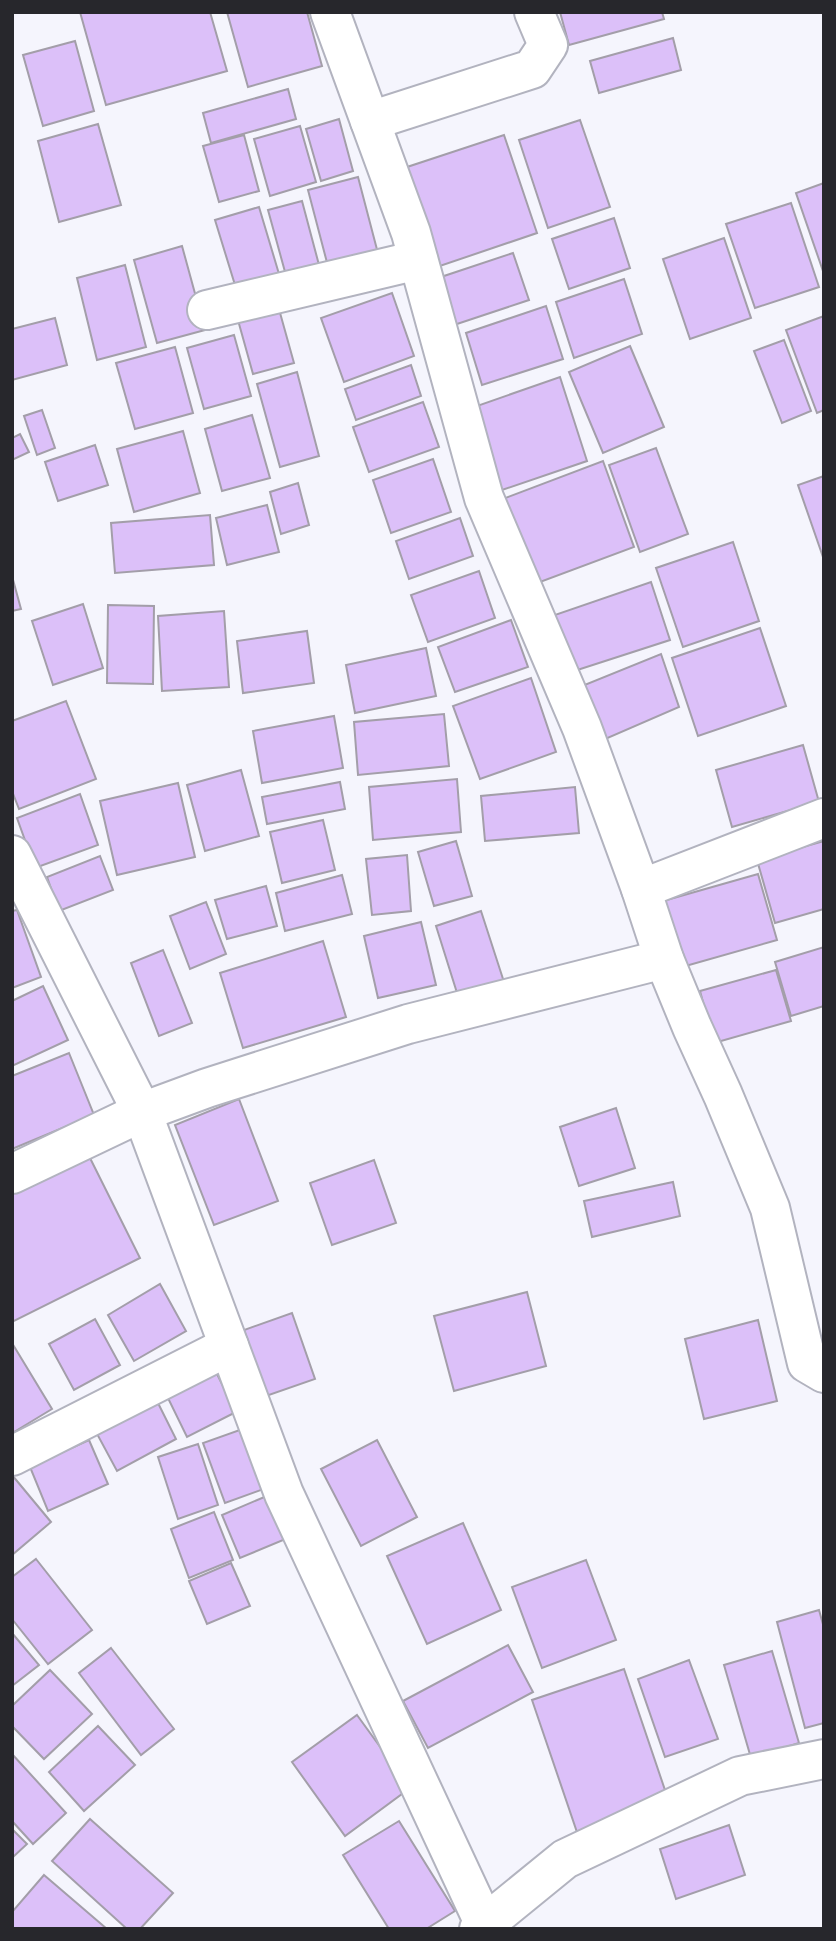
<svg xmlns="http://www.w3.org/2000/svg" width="836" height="1941" font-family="Overpass,sans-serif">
  <rect width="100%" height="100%" fill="#f5f5fd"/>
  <g fill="#dcc0f9" stroke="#a39ea9" stroke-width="2">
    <polygon points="80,12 210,12 227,71 106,105"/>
    <polygon points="227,12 307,12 322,66 248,87"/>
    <polygon points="560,12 662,12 664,19 569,45"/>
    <polygon points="673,38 681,70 599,93 590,61"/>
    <polygon points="75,41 94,111 43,126 23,55"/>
    <polygon points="288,89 296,119 211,143 203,113"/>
    <polygon points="339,119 353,171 321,181 306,129"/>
    <polygon points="580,120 610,207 548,228 519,140"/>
    <polygon points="98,124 121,205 59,222 38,141"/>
    <polygon points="300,126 316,182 270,196 254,139"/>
    <polygon points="244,135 259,191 219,202 203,146"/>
    <polygon points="504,135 537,233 428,270 395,171"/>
    <polygon points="358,177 380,261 330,274 308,190"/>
    <polygon points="824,183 824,274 796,193"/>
    <polygon points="302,201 323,280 290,290 268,210"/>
    <polygon points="791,203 819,287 755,308 726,224"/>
    <polygon points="259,207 282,284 239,298 215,220"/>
    <polygon points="614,218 630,268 569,289 552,239"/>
    <polygon points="724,238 751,318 690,339 663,259"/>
    <polygon points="182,246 205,330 157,343 134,260"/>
    <polygon points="513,253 529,300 448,327 432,280"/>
    <polygon points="125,265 146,347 97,360 77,278"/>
    <polygon points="624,279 642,334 574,358 556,302"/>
    <polygon points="392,293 414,356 344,382 321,318"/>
    <polygon points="277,302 294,363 253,374 236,313"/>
    <polygon points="546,306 563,359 482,385 466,333"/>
    <polygon points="824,316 824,410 817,413 786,330"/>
    <polygon points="55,318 67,365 12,380 12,329"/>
    <polygon points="234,335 251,396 204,409 187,348"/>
    <polygon points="784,340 811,411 782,423 754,351"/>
    <polygon points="630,346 664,427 603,453 569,372"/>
    <polygon points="175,347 193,413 135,429 116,363"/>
    <polygon points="411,365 421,396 356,420 345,389"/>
    <polygon points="297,372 319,456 280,467 257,384"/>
    <polygon points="560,377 587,461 502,490 474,407"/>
    <polygon points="423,402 439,447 369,472 353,427"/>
    <polygon points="42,410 55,448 37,455 24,416"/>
    <polygon points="252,415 270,478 222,491 205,429"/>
    <polygon points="183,431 200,493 134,512 117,449"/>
    <polygon points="20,434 29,452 12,460 12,438"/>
    <polygon points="95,445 108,485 58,501 45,462"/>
    <polygon points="656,448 688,534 640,552 609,465"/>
    <polygon points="433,459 451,512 391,533 373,480"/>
    <polygon points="603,461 634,547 532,585 500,500"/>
    <polygon points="824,476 824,560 798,485"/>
    <polygon points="298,483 309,525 281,534 270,492"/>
    <polygon points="267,505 279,552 227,565 216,518"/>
    <polygon points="210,515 214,565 115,573 111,523"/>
    <polygon points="460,518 473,556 409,579 396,541"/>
    <polygon points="733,542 759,621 683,647 656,568"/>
    <polygon points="479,571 495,618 428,642 411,595"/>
    <polygon points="12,576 21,609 12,611"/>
    <polygon points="651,582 670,640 565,674 546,618"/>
    <polygon points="83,604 103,668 53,685 32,621"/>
    <polygon points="108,605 154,606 153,684 107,683"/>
    <polygon points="224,611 229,687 162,691 158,616"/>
    <polygon points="511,620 528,667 455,692 438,647"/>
    <polygon points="760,628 786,706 698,736 672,658"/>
    <polygon points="307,631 314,683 243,693 237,641"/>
    <polygon points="426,648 436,696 355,713 346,665"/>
    <polygon points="661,654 679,707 603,740 582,686"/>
    <polygon points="531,678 556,752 480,779 453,706"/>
    <polygon points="66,701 96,779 19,809 12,791 12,721"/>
    <polygon points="444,714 449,766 358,775 354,722"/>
    <polygon points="334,716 343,768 262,783 253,731"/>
    <polygon points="803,745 819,802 732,827 716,770"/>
    <polygon points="241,770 259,836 205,851 187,785"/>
    <polygon points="457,779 461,832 373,840 369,787"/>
    <polygon points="340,782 345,809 267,824 262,797"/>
    <polygon points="178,783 195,857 117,875 100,801"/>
    <polygon points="575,787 579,833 485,841 481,796"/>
    <polygon points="80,794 98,845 35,868 17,818"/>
    <polygon points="323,820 335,870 282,883 270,832"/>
    <polygon points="456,841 472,896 434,906 418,852"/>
    <polygon points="824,841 824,909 775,923 757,860"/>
    <polygon points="407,855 411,911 372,915 366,859"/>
    <polygon points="100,856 113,890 59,911 47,877"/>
    <polygon points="758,874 777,940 675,969 656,903"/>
    <polygon points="342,875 352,914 285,931 276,893"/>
    <polygon points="266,886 277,926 227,939 215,900"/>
    <polygon points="206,902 226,954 190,969 170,916"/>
    <polygon points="17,910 41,977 12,988 12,911"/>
    <polygon points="481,911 504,982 458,996 436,926"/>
    <polygon points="421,922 436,985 378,998 364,936"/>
    <polygon points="323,941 346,1017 243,1048 220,973"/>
    <polygon points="824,947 824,1006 791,1016 775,962"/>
    <polygon points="163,950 192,1023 159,1036 131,963"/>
    <polygon points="776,970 791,1021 714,1043 700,991"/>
    <polygon points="43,986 68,1040 12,1066 12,1001"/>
    <polygon points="69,1053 94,1115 12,1149 12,1076"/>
    <polygon points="239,1099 278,1201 214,1225 175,1125"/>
    <polygon points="616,1108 635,1168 579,1186 560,1127"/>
    <polygon points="86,1150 140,1258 12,1322 12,1187"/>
    <polygon points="374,1160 396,1223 332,1245 310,1183"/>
    <polygon points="673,1182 680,1216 592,1237 584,1201"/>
    <polygon points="160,1284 186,1331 134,1361 108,1315"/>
    <polygon points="527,1292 546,1366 454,1391 434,1316"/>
    <polygon points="292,1313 315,1379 266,1396 244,1330"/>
    <polygon points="95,1319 120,1365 74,1390 49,1344"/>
    <polygon points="758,1320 777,1401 704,1419 685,1339"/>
    <polygon points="12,1343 52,1409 14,1432 12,1429"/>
    <polygon points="215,1370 236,1412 187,1437 166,1394"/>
    <polygon points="156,1399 176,1439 117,1471 96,1432"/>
    <polygon points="251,1426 272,1486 225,1503 203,1443"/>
    <polygon points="89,1440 108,1484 48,1511 30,1467"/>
    <polygon points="377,1440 417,1517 361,1546 321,1469"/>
    <polygon points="198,1444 218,1505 178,1519 158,1457"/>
    <polygon points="12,1475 51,1522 12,1555"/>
    <polygon points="269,1495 288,1538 240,1558 222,1515"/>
    <polygon points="214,1512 233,1560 189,1578 171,1529"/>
    <polygon points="463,1523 501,1610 427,1644 387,1556"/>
    <polygon points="36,1559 92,1630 48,1664 12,1619 12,1577"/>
    <polygon points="586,1560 616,1640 542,1668 512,1587"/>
    <polygon points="231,1563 250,1606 207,1624 189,1581"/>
    <polygon points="819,1610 824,1628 824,1723 805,1728 777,1622"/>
    <polygon points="12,1633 39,1665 12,1686"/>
    <polygon points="508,1645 533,1692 428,1748 403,1701"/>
    <polygon points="111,1648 174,1729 141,1755 79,1673"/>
    <polygon points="772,1651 799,1743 751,1758 724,1665"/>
    <polygon points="689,1660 718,1739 665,1757 638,1679"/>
    <polygon points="624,1669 667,1796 579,1838 532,1700"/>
    <polygon points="50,1670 92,1714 44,1759 12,1726 12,1706"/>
    <polygon points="357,1715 410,1788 345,1836 292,1762"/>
    <polygon points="98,1726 135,1765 84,1811 49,1772"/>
    <polygon points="12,1754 66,1813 33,1844 12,1821"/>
    <polygon points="90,1819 173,1893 140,1929 127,1929 52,1861"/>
    <polygon points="399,1821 455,1911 426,1929 389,1929 343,1855"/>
    <polygon points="729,1825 745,1875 676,1899 660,1849"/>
    <polygon points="12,1829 27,1844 12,1858"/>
    <polygon points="44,1875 107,1929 12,1929 12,1912"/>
  </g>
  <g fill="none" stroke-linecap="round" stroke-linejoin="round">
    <g stroke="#b2b3bf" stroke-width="42">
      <g id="minor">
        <polyline points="330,12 411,233 484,498 582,728 641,889 664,959 692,1027 723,1095 770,1208 807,1363 824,1373"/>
        <polyline points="370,121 532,69 548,45 534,12"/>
        <polyline points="207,310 418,260"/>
        <polyline points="12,855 142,1112 284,1494 485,1925"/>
        <polyline points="641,889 824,818"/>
        <polyline points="12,1174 142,1112 207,1088 408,1024 664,959"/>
        <polyline points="12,1456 229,1346"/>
        <polyline points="479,1929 565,1859 740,1776 824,1759"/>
      </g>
    </g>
    <use href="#minor" stroke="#fff" stroke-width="38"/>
  </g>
  <rect width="836" height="1941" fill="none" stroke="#27272c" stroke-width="28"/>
</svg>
